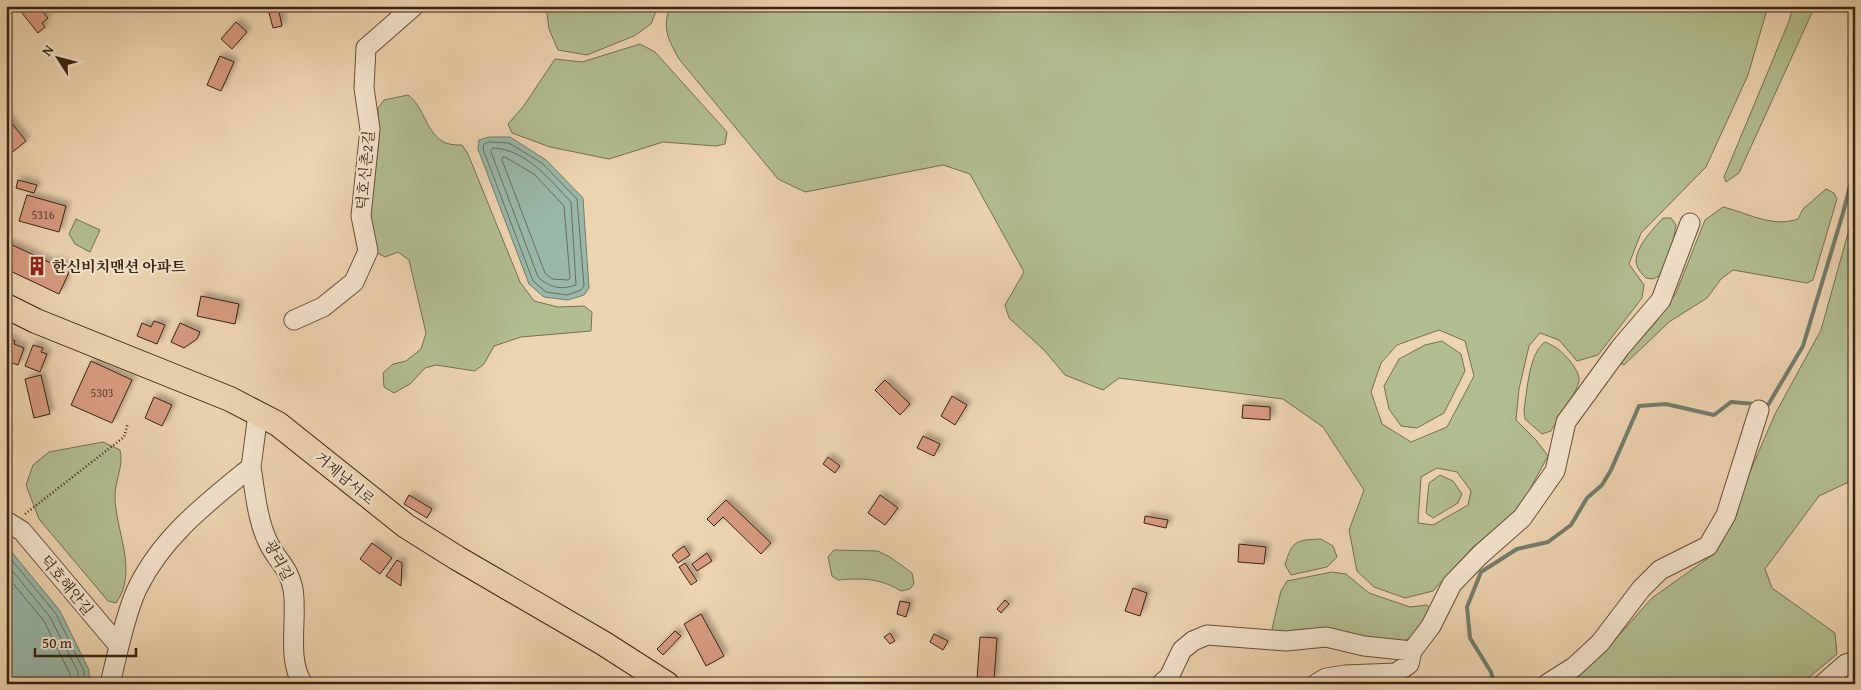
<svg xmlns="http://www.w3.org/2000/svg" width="1861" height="690" font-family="'Gentium Book Plus','Noto Serif KR',serif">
	<defs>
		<filter id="shadow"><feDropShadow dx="4" dy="-4" stdDeviation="2.5" flood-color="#0004"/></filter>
	</defs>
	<rect width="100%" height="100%" fill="#edd4b0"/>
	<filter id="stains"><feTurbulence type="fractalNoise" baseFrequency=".004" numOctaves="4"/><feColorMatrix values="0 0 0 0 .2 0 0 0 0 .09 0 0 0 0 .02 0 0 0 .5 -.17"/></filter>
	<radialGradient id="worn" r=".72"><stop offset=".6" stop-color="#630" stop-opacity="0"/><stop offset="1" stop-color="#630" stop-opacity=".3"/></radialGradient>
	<path fill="#b2be90" stroke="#757050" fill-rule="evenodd" d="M546 6H658L651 24 634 36 587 55 558 50 549 29Z
		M670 6H1768L1748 75 1706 167 1641 233 1629 264 1644 285 1642 298 1598 355 1577 361 1559 340 1540 333 1529 346 1519 389 1516 420 1536 440 1548 456 1518 511 1474 546 1433 591 1405 598 1374 587 1357 571 1349 530 1364 490 1323 427 1283 399 1119 378 1103 390 1065 375 1044 350 1009 318 1005 305 1024 272 970 174 943 165 805 192 778 179 679 59C668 39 662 29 670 6ZM1439 330 1465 341 1474 376 1447 427 1411 442 1382 424 1371 392 1381 363 1397 345ZM1437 468 1457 472 1471 491 1468 505 1433 525 1418 523 1421 477Z
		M1793 6H1815L1739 173 1726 182 1724 177 1789 21Z
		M640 44 655 52 727 132 725 144 716 146 663 142 609 159 550 147 512 133 508 124 523 107 555 59 582 62Z
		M408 95C425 107 426 135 446 143 451 145 457 145 462 145L468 154 520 282 534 301 558 307 584 306 592 312 591 331 521 337 494 346 484 364 475 371 436 365 425 368 410 384 394 393 384 387 383 373 393 364 406 361 421 349 426 333 409 260 398 252 385 257 377 253 370 213 379 141 378 108 384 100Z
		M1826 189 1834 193 1837 199 1813 280 1807 283 1733 270 1721 279 1707 298 1669 322 1624 365 1620 363 1656 322 1676 293 1705 220 1723 207C1748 213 1772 228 1798 219L1803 209Z
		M1855 208V479L1819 496 1765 569 1772 588 1835 633 1837 654 1801 684H1558L1603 653 1652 598 1715 553 1775 414 1821 330Z
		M1663 218H1671L1676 225 1672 249 1661 275 1653 279 1646 278C1643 275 1640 272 1638 268 1629 253 1654 228 1663 218Z
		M76 219 100 230 90 252 75 244 69 234Z
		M1442 341 1461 354 1465 371 1444 413 1417 428 1401 426 1389 409 1384 386 1399 359 1425 345Z
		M1545 342C1557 347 1562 352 1570 361 1573 365 1579 373 1579 379 1580 389 1557 419 1551 431L1542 434 1525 419 1524 410C1527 391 1529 353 1545 342Z
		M103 442 120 450C124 465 115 480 115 496 115 531 139 571 116 603L108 601 39 519 26 485 33 465 49 452Z
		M1440 475 1453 481 1462 494 1458 503 1433 518 1426 513 1429 483Z
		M1321 539 1333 546 1337 557 1327 567 1291 575 1285 565C1292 541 1295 540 1321 539Z
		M834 550 878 551 890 557 912 573 914 584 910 589 901 591C880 578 862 578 838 580L832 576 828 557Z
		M1332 572 1346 574 1369 593 1410 607 1427 605 1431 610 1411 638 1404 641 1276 635 1272 629 1281 591 1287 581Z"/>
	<path fill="#99b8a9" stroke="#727c6c" d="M489 137H510L546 160 583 198 589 288 584 295 568 300 544 297 529 284 478 149 479 140Z
		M6 545 60 611 89 670V684H6Z"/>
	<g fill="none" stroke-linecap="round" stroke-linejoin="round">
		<path stroke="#686e5c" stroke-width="1" d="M489 142 509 143 542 163 577 199 584 286 581 290 567 295 546 292 533 281 483 149 484 144Z
			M493 148C526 149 550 180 571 202L576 285C561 290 550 288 538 277L491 152Z
			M503 157H505L534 174 564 206 570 278 568 280 552 279 545 273 502 160Z
			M6 553 56 614 84 671V684
			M6 563 50 617 78 672V684
			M6 575 44 621 70 674V684"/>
		<path stroke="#727c6c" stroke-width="4" d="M1494 684 1491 672 1470 638 1467 607 1481 572 1517 549 1548 542 1571 525 1587 498 1602 485 1611 470 1639 406 1666 404 1714 415 1731 402 1768 405 1803 346 1843 213 1855 166"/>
	</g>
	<path fill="#d69a7f" stroke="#382310" filter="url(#shadow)" d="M30 6H38L48 18 42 23 45 27 38 33 22 13Z
		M278 7 282 26 273 28 268 9Z
		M236 22 247 32 232 49 221 39Z
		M220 56 234 62 221 91 207 85Z
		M6 116 26 141 10 154 6 149Z
		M18 180 37 185 34 193 16 188Z
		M27 195 66 206 59 232 19 221Z
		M6 242 53 264 55 260 71 268 59 294 6 269Z
		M201 296 239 304 235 324 197 316Z
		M154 321 165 325 157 344 137 336 142 323 151 327Z
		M180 323 200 332 197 339 184 348 171 342Z
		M6 337 15 341 14 344 24 348 18 365 6 361Z
		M33 345 43 348 41 352 47 354 40 372 25 366Z
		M91 361 132 380 112 423 71 405Z
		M41 375 50 414 34 418 25 379Z
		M885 380 910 404 900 415 875 390Z
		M952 396 967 405 955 425 941 416Z
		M154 397 172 405 162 426 145 418Z
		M1243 405 1270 407V420L1242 418Z
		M923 436 940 444 934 456 917 448Z
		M828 457 840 466 835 473 823 464Z
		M409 495 432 509 427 518 404 504Z
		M880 495 898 508 885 525 868 513Z
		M726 500 771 543 761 554 723 517 714 526 707 519Z
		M1145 516 1168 520 1166 528 1144 523Z
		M372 543 392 558 380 574 360 559Z
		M1239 544 1266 547 1264 564 1238 562Z
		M684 546 690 555 678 563 672 555Z
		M707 553 712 561 697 571 692 564Z
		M397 560 402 563 401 586 386 576Z
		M685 563 697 581 691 585 679 567Z
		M1133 588 1147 593 1140 616 1125 611Z
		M1005 600 1009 604 1001 613 997 609Z
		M900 601 910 603 906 617 897 614Z
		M701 614 724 656 706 666 684 624Z
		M675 631 681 636 663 655 657 649Z
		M890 633 895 641 890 644 884 637Z
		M934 634 948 641 943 650 930 642Z
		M980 637 997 638 994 680 977 679Z"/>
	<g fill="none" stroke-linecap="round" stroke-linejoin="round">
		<defs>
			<path id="minor" d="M294 320 323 307 354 282 368 251 361 216 370 129 364 88 366 48 414 6
				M251 467C255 491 257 519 268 542 276 560 289 567 293 589 298 617 286 660 303 684
				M6 521 22 531 119 646 110 684
				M119 646C124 627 129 605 138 587 163 536 208 502 251 467L258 414
				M1161 684 1169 677 1182 650 1193 641 1207 635 1286 641 1326 637 1364 646 1412 651
				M1316 684 1326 678 1345 675 1396 673 1409 664 1412 651 1431 626 1452 584 1480 555 1522 518 1555 471 1566 422 1620 348 1661 300 1690 223
				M1547 684 1574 667 1600 643 1641 589 1660 570 1708 546 1726 515 1759 410
				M1823 684 1846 664 1855 661"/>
			<path id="major" d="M6 306 36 321 230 399 278 424 406 526 457 558 603 643 667 684"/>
		</defs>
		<use href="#minor" stroke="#654f38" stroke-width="21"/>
		<use href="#major" stroke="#382310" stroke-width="26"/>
		<path stroke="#382310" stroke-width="2.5" stroke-dasharray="1 2.5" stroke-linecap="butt" d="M25 514 124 437 128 423"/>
		<use href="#minor" stroke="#f3e3cc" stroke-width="19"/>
		<use href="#major" stroke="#edd4b0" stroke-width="24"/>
	</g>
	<defs>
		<symbol id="building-bare" viewBox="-9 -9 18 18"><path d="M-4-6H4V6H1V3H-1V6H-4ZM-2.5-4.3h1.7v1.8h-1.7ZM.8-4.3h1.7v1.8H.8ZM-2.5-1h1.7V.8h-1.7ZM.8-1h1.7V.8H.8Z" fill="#8f2418" stroke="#f3e3cc" stroke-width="2.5" paint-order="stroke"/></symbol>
	</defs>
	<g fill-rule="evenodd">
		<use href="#building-bare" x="23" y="252" width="28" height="28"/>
	</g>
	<g text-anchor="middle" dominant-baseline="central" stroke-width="4.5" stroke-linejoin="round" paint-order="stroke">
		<g font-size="12" fill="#60412c">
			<text x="43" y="214">5316</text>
			<text x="102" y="392">5303</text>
		</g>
		<g font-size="15" fill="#382310" stroke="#f3e3cc">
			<text transform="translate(365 170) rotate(-85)">덕호신촌2길</text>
			<text transform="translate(345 478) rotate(40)">거제남서로</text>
			<text transform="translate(279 560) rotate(62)">광리길</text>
			<text transform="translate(67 585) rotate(50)">덕호해안길</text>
		</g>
		<g font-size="15" font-weight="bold" fill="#382310" stroke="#f3e3cc" text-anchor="start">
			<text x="52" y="266">한신비치맨션 아파트</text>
		</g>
	</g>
	<rect width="1861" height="690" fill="none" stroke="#edd4b0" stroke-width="25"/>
	<rect x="8" y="8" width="1846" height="675" fill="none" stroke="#382310" stroke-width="2.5"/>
	<rect x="12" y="12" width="1836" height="665" fill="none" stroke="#382310"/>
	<g transform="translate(58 58) rotate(306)" stroke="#f3e3cc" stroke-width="4" paint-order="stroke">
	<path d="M0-4L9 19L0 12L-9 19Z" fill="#382310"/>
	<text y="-8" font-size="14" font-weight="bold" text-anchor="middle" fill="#382310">N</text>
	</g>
	<path d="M35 648v8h101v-8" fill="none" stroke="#382310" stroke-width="2.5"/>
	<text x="42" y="648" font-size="15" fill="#382310" stroke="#f3e3cc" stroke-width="4" paint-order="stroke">50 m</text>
	<rect width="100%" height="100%" filter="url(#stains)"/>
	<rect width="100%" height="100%" fill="url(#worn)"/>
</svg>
